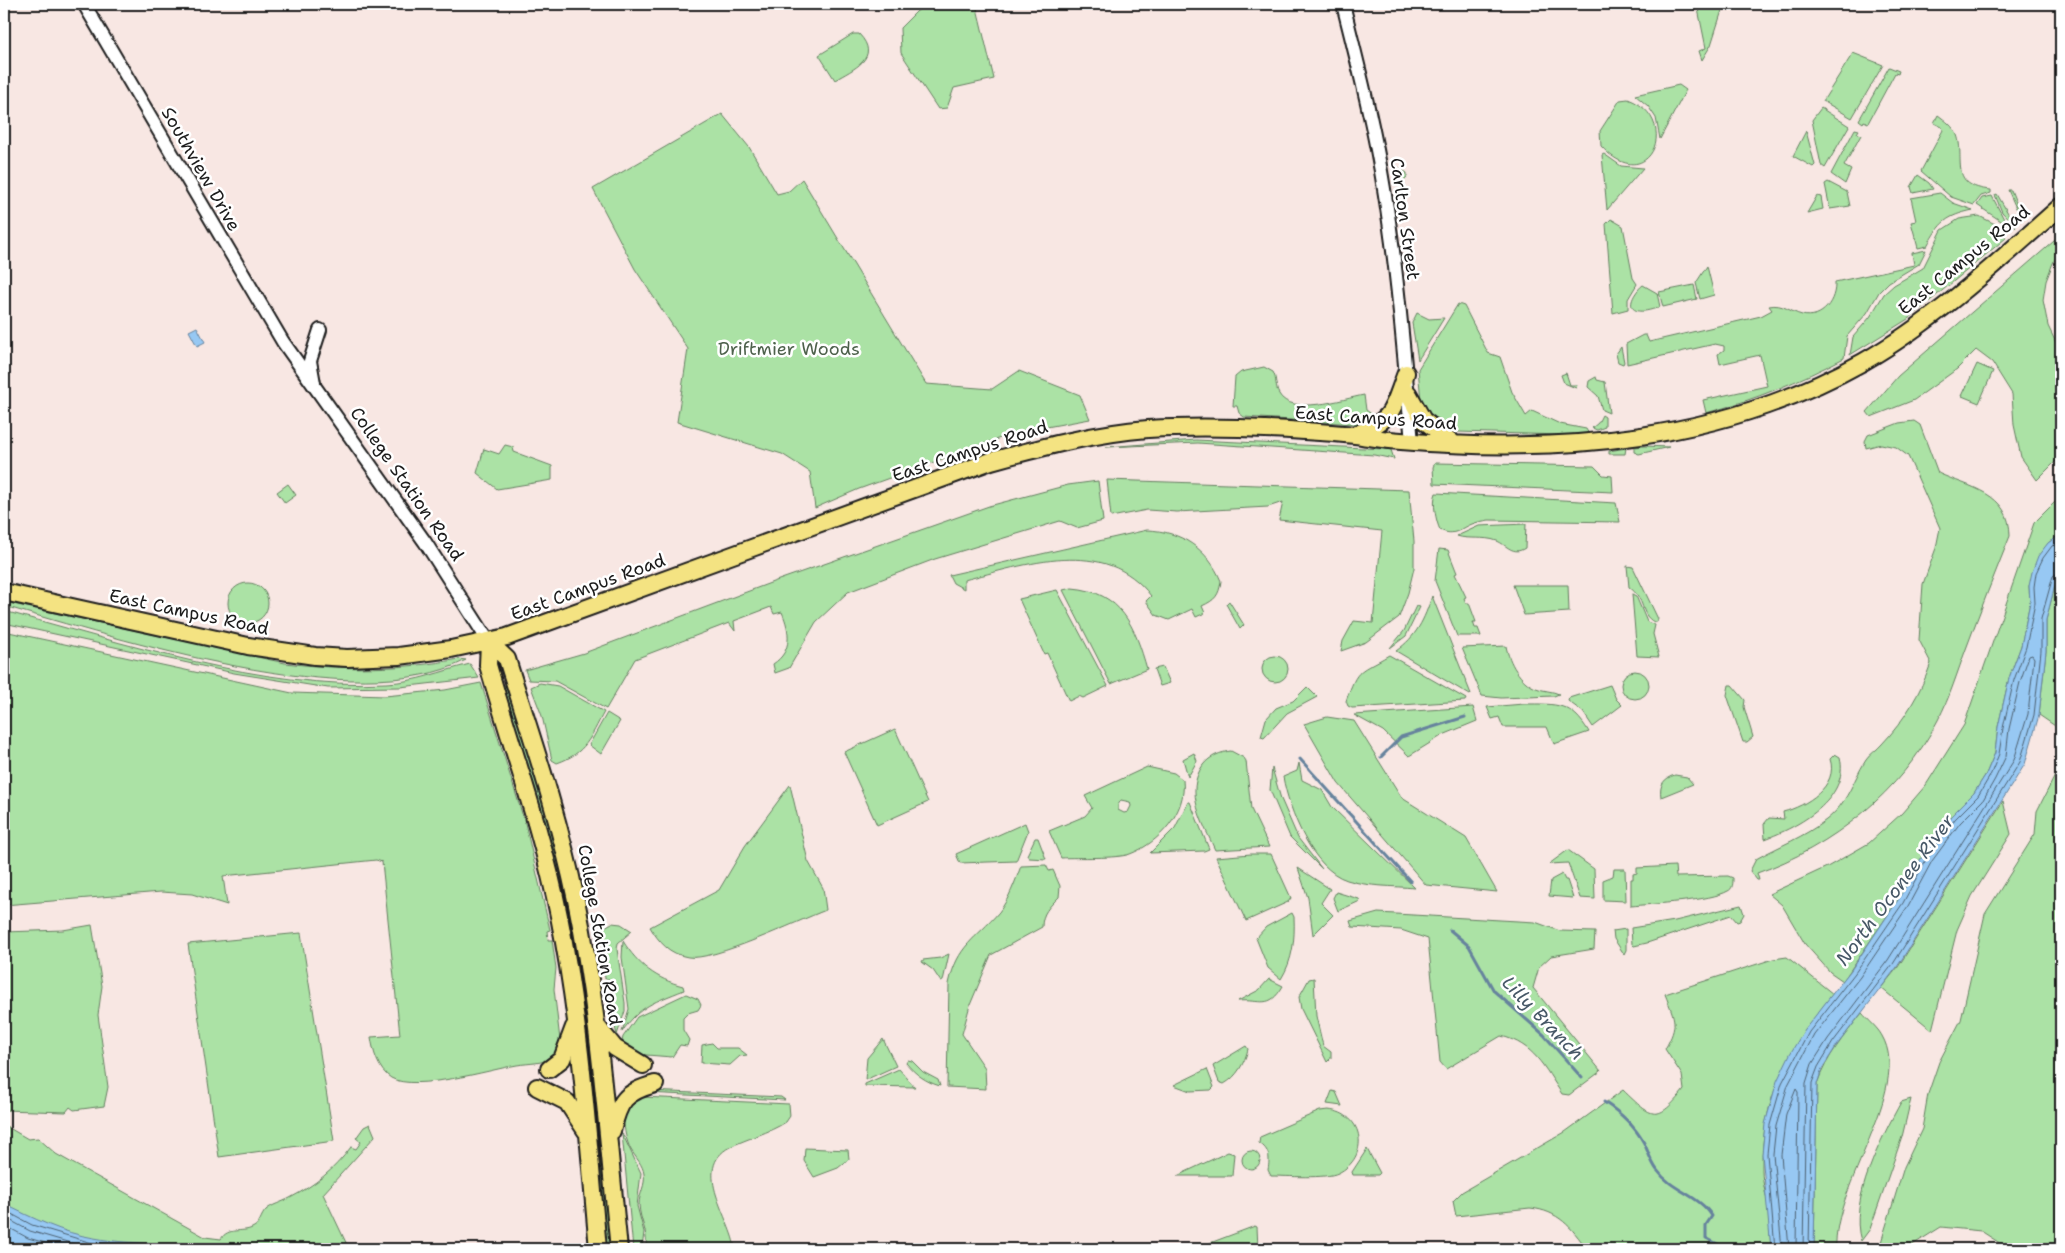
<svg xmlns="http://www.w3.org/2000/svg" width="2065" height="1253" font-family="'Shantell Sans',sans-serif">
	<rect width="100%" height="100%" fill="#f8e7e3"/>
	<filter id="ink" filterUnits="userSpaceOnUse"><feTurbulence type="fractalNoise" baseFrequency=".02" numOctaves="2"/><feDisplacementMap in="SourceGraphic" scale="10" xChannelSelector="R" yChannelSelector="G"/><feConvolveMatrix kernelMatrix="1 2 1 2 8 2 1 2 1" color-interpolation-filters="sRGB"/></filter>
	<g filter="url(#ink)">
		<path fill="#abe2a5" stroke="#647f60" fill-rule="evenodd" d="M929 4H976L994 79 954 88 947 108 938 109 901 53 900 28 917 11Z
			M1697 4H1724L1711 45 1702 60 1699 51 1706 48Z
			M853 34H859C882 58 853 69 835 80L819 55Z
			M1853 53 1883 65 1852 118 1823 101Z
			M1889 67 1899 71 1898 74 1895 73 1868 123 1864 121 1863 123 1859 120Z
			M1679 85 1686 90 1660 139 1656 118 1648 106 1635 95Z
			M1628 99C1683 119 1649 199 1601 146L1600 131 1620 100Z
			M1821 108 1849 126 1825 168 1821 165 1812 120Z
			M722 114 749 147 777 194 789 191 802 179 926 384 992 389 1019 371 1080 395 1090 419 1014 433 859 489 815 508 810 472 782 454 677 422 688 349 635 269 593 189Z
			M1938 115C1946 121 1953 126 1957 135 1966 159 1947 186 1991 190V193L1981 196 1974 205 1951 197 1921 171 1943 130 1942 127 1934 123Z
			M1855 129 1859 130 1857 133 1861 135 1844 166 1851 170 1845 184 1831 174Z
			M1806 131 1815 165 1813 167 1793 156Z
			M1604 154 1621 166 1643 168 1607 210 1602 155Z
			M1396 166 1407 173V177L1399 185Z
			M1918 175 1929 183 1933 189 1913 193 1911 187Z
			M1828 182 1847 192 1850 206 1830 209 1825 184Z
			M2008 190H2011L2017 205 2026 214V217L2016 208Z
			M1940 193 1953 203 1973 210C1946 216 1940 222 1927 246L1918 248 1911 222 1916 221 1911 198Z
			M1997 194 2016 227 2002 212 1995 195Z
			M1817 196 1821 197 1823 209 1807 213Z
			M1992 196 2007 225 1977 205 1982 198Z
			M1979 216 1999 226 2006 238 1908 319 1850 355 1853 337 1870 317 1884 294 1894 285 1923 268 1942 230 1959 219Z
			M1611 219 1623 226 1633 278 1637 284 1628 299V309L1613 313 1606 224Z
			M2061 235V249L2053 263 2046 281 2043 300 2048 326 2061 353V456L2037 480 2021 457 2014 425 2012 394 1992 362 1976 350 1957 369 1914 400 1871 417 1867 412 1898 376Z
			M1926 250 1919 264 1889 282 1879 292 1867 313 1847 336 1844 358C1800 381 1754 400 1706 413L1703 400 1767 386 1760 355 1720 364 1718 354 1724 350V346L1715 344 1627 364 1626 344 1643 335H1646L1649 342 1761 316 1772 310 1769 306C1783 303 1790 312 1802 315 1823 320 1836 300 1835 282L1914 265 1912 253Z
			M1707 266 1714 295 1700 299 1696 283Z
			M1643 285 1657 293 1660 307C1654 309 1645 312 1639 311 1623 309 1637 289 1643 285Z
			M1694 285 1697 299 1663 307 1659 292Z
			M1458 304 1464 306 1488 353 1500 357 1512 392 1526 416 1532 411 1560 424 1586 429 1589 434 1562 435 1458 432 1446 429 1440 420 1429 414 1421 400 1418 369Z
			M1417 313 1429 319 1444 318 1418 360 1412 323Z
			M1621 347 1624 362 1623 364 1618 362 1616 354Z
			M1977 364 1993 371 1979 403 1962 396Z
			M1264 367 1273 372C1277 379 1275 388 1279 394 1291 416 1343 399 1364 395L1366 410 1373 415 1372 419 1354 424 1244 417 1239 413 1237 406H1233L1235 377 1241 372Z
			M1566 373 1570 385H1577L1576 388 1564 383 1561 375Z
			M1596 377 1597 380 1605 382 1609 413 1602 410 1598 396 1588 387 1589 381Z
			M1602 415 1605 417V427L1597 430 1592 428 1598 423Z
			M1914 421 1920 425 1938 473C1970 488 2010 492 2010 536 1995 573 1980 611 1966 649 1957 673 1950 697 1938 720 1902 791 1832 847 1757 873L1759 880H1757L1750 871 1756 859C1779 846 1804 837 1826 820 1848 803 1852 782 1866 760 1870 754 1877 750 1882 744 1904 721 1921 692 1931 663L1919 640 1923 584 1936 548 1940 528 1908 456 1896 447 1881 444 1866 448 1865 441 1868 435 1899 423Z
			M1196 440 1385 449 1391 450 1394 459 1374 455 1198 443 1106 447Z
			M505 445 513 447 514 452 552 466V480L497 489 477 473 484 449 499 454Z
			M1644 446 1669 447 1639 454 1634 452V447Z
			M1626 448 1625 454H1609V451Z
			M1435 463 1594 466 1603 475 1612 476 1613 492 1434 484 1433 467Z
			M1107 480 1409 490 1414 541V568L1408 593 1399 617 1366 642 1341 651 1343 641 1354 621 1373 623 1382 531 1279 520 1283 502 1268 507 1177 512 1147 510 1111 517Z
			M1098 481 1103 521 1077 528 1060 521 935 559 848 592 816 622 789 668 775 673 773 664C793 651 790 631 782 612L774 614 771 607 734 621 735 631 729 623 635 659 606 709 555 681 529 680 525 670 584 653 773 582 989 506 1068 485Z
			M288 484 296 495 285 503 277 492Z
			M1436 493 1616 503 1620 522 1489 520C1483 521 1477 522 1472 524 1460 529 1454 537 1440 530 1436 521 1432 502 1436 493Z
			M2061 496V534L2048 543 2029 586 2030 602 2021 646 2009 678 1998 727 1995 753 1986 774 1974 793 1951 816 1923 855 1898 900 1843 981 1830 972 1805 944 1782 905 1769 894 1829 866 1869 843 1902 813 1926 785 1964 725 2034 523Z
			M1526 524 1525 548C1513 556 1507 545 1497 541 1484 536 1468 540 1457 536L1479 526Z
			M1147 530C1181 531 1208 549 1221 581 1219 596 1215 600 1202 606L1205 613 1196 617 1192 609 1169 620 1156 615 1146 601 1151 596C1105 535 1025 565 964 580V589L953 583 949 575Z
			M1439 549 1448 550 1457 573 1455 574 1466 597 1464 598 1466 603H1469L1476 622H1473L1475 628H1478L1481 636H1457L1435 581Z
			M1627 566 1633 567 1658 619 1657 622H1654C1639 614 1647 600 1629 587Z
			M2061 575V730L2039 715 2046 651V620L2057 578Z
			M228 603a20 20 0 1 1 40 0a20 20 0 1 1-40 0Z
			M1513 585H1568L1569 612 1524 615Z
			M1072 588C1122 592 1135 627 1147 669L1111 684 1063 590Z
			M1057 590 1108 686 1083 698 1079 696 1069 701 1047 653 1044 654 1019 599Z
			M1632 594 1636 596 1647 622 1655 625 1653 634 1659 657 1637 656Z
			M1432 596 1471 694 1470 695 1396 651C1417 636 1424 620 1432 596Z
			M1229 601 1244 625 1240 629 1226 604Z
			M4 602 285 663C344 670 401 670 459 659L466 660C358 717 118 638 4 606Z
			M1416 606 1420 607 1406 636 1390 648 1404 631Z
			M4 611C121 642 264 690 386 683 416 682 441 671 470 664L479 678 400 687 328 688 234 673 4 623Z
			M4 631 292 693 385 696 445 690 481 683 525 823 550 930 547 931 548 940H552L556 968 554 989 560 1040 554 1057C543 1064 529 1063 517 1065 489 1070 415 1092 391 1078 378 1070 373 1051 371 1037L400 1035 382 862 376 860 223 876 227 905 192 894 161 892 4 905Z
			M1506 646C1509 662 1520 682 1536 688 1543 691 1553 691 1559 694L1554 696 1501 698 1482 696 1462 648Z
			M1389 655 1466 699 1465 701 1352 708 1348 706 1346 701C1358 666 1359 673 1389 655Z
			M1262 669a13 13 0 1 1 26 0a13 13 0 1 1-26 0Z
			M1163 667 1170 683 1160 686 1154 669Z
			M1621 685a14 14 0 1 1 28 0a14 14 0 1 1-28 0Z
			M540 683 558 686 604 712C590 738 586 753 557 763L552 760 542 716 531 687Z
			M505 685 535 766 570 901 586 1002C571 963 568 921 558 880 542 814 522 750 500 686Z
			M1610 685 1616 699 1622 705 1593 727 1583 712 1568 701 1569 698Z
			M1729 685H1732L1745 700 1744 707 1753 737 1747 742H1743L1727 695Z
			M1307 687 1317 697 1287 713 1264 738 1261 737 1266 719 1276 708 1293 701Z
			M1524 704C1557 704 1571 702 1589 732L1554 744 1547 727H1503L1499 717 1492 719 1487 707Z
			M1473 707 1477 721 1443 735 1409 756 1383 731 1354 715Z
			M607 713 620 721 601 754 589 745Z
			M1327 717 1354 721 1402 798 1466 838 1497 892 1426 885 1338 783 1304 724Z
			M895 729 928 802 877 825 844 752Z
			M1231 751 1244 758 1246 761 1251 809 1269 847 1215 850C1203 823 1184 792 1203 765 1210 756 1221 752 1231 751Z
			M1194 753 1197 761 1188 777 1183 759Z
			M1835 754 1840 757C1850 799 1798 827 1765 839L1764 824 1769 818 1784 819 1783 812C1806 806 1839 786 1830 759Z
			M1299 763 1302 780 1322 790 1332 807 1415 888C1393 886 1369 887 1347 880 1312 869 1289 810 1283 777L1297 771Z
			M2061 764V1249H2009L1981 1231 1941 1227 1906 1249H1879L1904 1167 1922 1129 1928 1094 1939 1062 1961 1020 1985 914 2035 834 2037 811Z
			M1147 767 1174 773 1183 780C1187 812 1159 843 1130 854 1117 859 1077 857 1061 858L1049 831 1085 816 1092 808 1085 796ZM1121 800 1130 802 1131 806 1128 812 1124 813 1118 810V805Z
			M1272 768 1281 799 1298 838 1322 869 1290 837 1270 790Z
			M1675 775 1687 777 1693 784 1661 797C1659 785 1664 778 1675 775Z
			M790 785 808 861 823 888 826 910C797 921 713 962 688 957 669 954 659 942 650 927L719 890 745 846Z
			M2003 801 2011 834 1972 896 1957 930 1932 1030 1881 988 1898 967Z
			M1188 802H1190L1209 849 1204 851 1150 853 1175 828Z
			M1025 823 1028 831 1016 861 960 863 956 854Z
			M1035 838H1038L1046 859 1029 858 1027 855Z
			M1568 850 1594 869 1595 899 1580 898 1568 863 1549 864Z
			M1251 854H1271L1291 898 1288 902 1246 921 1216 857Z
			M1046 865 1049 871 1053 870 1060 886 1059 897C1049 907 1042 913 1042 927L991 955 970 1005 962 1034 985 1068 986 1089 947 1087 949 984C957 945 976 939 999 912 1009 899 1015 882 1021 866Z
			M1675 866 1676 877 1728 876 1733 878C1733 883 1733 889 1728 891 1711 901 1652 904 1631 906V879H1633V874L1637 873V868Z
			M1298 868 1330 889 1321 903 1333 915 1313 935 1308 898Z
			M1614 869H1625L1626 901 1603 900V880L1613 876Z
			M1562 874 1565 880H1567L1573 898 1549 896 1551 880Z
			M1336 892 1359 899 1360 901 1338 911 1333 898Z
			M1741 905 1744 914 1740 921 1737 922 1731 915 1647 943 1634 946 1632 944 1631 928 1675 921Z
			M1292 913 1294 917C1295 939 1293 960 1281 979L1268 968 1256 938 1266 927Z
			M1378 913 1535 922 1560 931 1595 932 1594 949 1551 956 1539 967 1533 988 1601 1071 1569 1095 1562 1094C1544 1067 1534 1044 1501 1036L1446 1069 1440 1062 1428 939 1401 930 1352 927 1350 921Z
			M612 923 621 924 632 931 618 943 617 949 625 1003V1011L617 1035 606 990 611 989 609 979H605L602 937 598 936 603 928Z
			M92 925 102 986 98 1015 108 1087 104 1106 74 1110 70 1107 66 1112 4 1110V932L63 930Z
			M1626 929V950L1624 954 1614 939 1613 931Z
			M301 933 334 1141 219 1157 188 944Z
			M623 941C638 965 656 979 683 986L684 990C655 1002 640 1005 622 1032L629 1009 622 957Z
			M949 954 943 981 941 982 933 970 922 962 923 960 940 958Z
			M1787 957 1833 994C1789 1048 1761 1098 1762 1170 1762 1184 1767 1197 1769 1211 1770 1224 1770 1237 1771 1249H1587C1571 1227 1559 1211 1530 1208L1456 1216 1453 1201 1462 1192 1565 1132 1623 1090C1653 1119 1657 1123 1684 1090L1682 1075 1665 1049C1679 1024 1675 1020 1665 994L1773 959Z
			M1314 978 1316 1016 1323 1046 1331 1052V1058L1327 1062 1301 1009 1299 997 1309 979Z
			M1269 979 1283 986C1269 1010 1261 999 1238 1001L1259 990Z
			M686 994 698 999 701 1005 698 1010 688 1013 683 1018V1030L689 1040 687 1046 680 1045 672 1057 634 1054 621 1046 623 1037 637 1017Z
			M1862 1013C1868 1020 1878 1028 1882 1036 1913 1089 1832 1187 1836 1249H1814L1817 1084C1826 1057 1845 1035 1862 1013Z
			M883 1039 896 1066 865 1080 867 1058Z
			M712 1043 717 1048H738L747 1055 740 1056 730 1065 701 1063 702 1045Z
			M1246 1046 1248 1049C1245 1062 1237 1077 1224 1084L1219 1082 1213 1066Z
			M908 1060 912 1061 923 1072 938 1080 940 1086C926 1082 915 1074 906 1063Z
			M899 1069 915 1087 865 1086V1084Z
			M1207 1069 1214 1087 1211 1090 1190 1091 1174 1085Z
			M650 1091 781 1097 785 1100 647 1093Z
			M1332 1091 1336 1092 1342 1106 1327 1104Z
			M642 1097 789 1104 790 1116 786 1122C769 1133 748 1138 730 1147 690 1168 732 1220 735 1249H646C648 1228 640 1223 639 1204 639 1194 646 1185 644 1174 643 1165 636 1158 631 1150 622 1132 619 1105 642 1097Z
			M1911 1099 1902 1137 1870 1229 1861 1241C1848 1201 1882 1137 1901 1102Z
			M1328 1110C1365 1113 1370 1158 1338 1173 1326 1179 1286 1176 1271 1176L1268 1170C1270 1158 1270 1150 1259 1143L1260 1137 1320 1111Z
			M370 1124 375 1136 323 1194 349 1249H4V1125L28 1139 38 1138 56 1154 205 1237 221 1239C228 1227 242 1233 252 1228 261 1224 260 1216 266 1210 271 1205 283 1202 290 1198 315 1185 334 1170 351 1147L356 1149 361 1142 356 1138 364 1127Z
			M622 1133 641 1173 637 1206 644 1232 642 1249H633Z
			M595 1141H597L605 1166 613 1249H604Z
			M805 1148 848 1150 849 1159 838 1168 814 1177 804 1161Z
			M1367 1149 1380 1173 1378 1175H1353L1352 1172Z
			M1242 1160a9 9 0 1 1 18 0a9 9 0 1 1-18 0Z
			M1228 1152 1234 1154 1232 1176H1177Z
			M1255 1226 1257 1227 1258 1249H1228L1210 1243Z
			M1944 1244 1978 1249H1931Z"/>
		<path fill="#97c8f3" stroke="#66839d" d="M197 327 205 342 197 346 189 331Z
			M2061 534V575L2057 578 2046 620V651L2039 715 2025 764 1897 967 1837 1045 1822 1069 1817 1084 1814 1249H1771L1762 1154 1765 1124 1777 1081 1790 1054 1805 1029 1851 970 1898 900 1923 855 1951 816 1974 793 1986 774 1995 753 1998 727 2009 678 2021 646 2030 602 2029 586 2032 572 2038 556 2048 543Z
			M4 1204C33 1218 62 1233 94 1238 124 1244 148 1241 179 1249H4Z"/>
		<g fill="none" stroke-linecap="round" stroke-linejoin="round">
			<path stroke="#4d6172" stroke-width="1" d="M4 1210 32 1225 92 1243 159 1249
				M4 1217 30 1231 91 1249
				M4 1225 28 1238 67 1249
				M1775 1249 1767 1154 1770 1125 1782 1083 1809 1032 1855 973 1903 903 1927 858 1955 819 1978 796 1990 776 1999 754 2003 728 2014 680 2026 647 2035 603 2034 587 2036 573 2043 558 2052 546 2061 540
				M1782 1249 1773 1154 1776 1126 1788 1085 1814 1035 1860 977 1908 906 1932 861 1960 823 1983 800 1995 779 2006 756 2009 729 2020 682 2029 656 2032 655 2034 658 2028 714 2014 760 1888 960 1828 1039 1812 1064 1806 1083 1803 1249
				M1789 1249 1781 1155 1786 1114 1796 1089 1798 1092 1796 1249
				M1809 1249 1812 1083 1818 1067 1833 1042 1893 964 2020 762 2034 715 2041 651V619L2053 576 2061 571"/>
			<path stroke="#66839d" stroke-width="3" d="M1381 757 1401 737 1465 717
				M1300 759 1411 882
				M1450 930 1469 946 1494 991 1544 1035 1582 1078
				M1604 1102C1621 1113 1634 1125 1644 1143 1648 1151 1651 1162 1657 1170 1672 1191 1699 1195 1712 1216L1706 1225V1238L1727 1249"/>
			<defs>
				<path id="minor" d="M84 4 283 342 425 542 489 642
					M1343 4C1358 65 1374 126 1384 189 1398 273 1404 357 1412 442
					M314 383 310 361 320 330"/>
				<path id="major" d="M1408 393 1423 420 1452 442
					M1357 434C1395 419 1392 409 1406 373
					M4 592 248 646 315 656 347 658 399 656 451 649 507 637 991 461C1043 447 1095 433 1148 429 1216 425 1287 429 1355 435 1370 437 1385 440 1401 441 1561 454 1720 442 1863 362 1936 320 1999 261 2061 206
					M489 642 507 659 511 672C535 747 560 822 576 900 600 1015 607 1133 619 1249
					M489 642 488 665C512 749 542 830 559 916 581 1025 588 1138 598 1249
					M596 1025 615 1048 643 1065
					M549 1069 562 1059 574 1027
					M537 1087 567 1102 586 1131
					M612 1131C619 1101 625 1092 655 1084"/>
			</defs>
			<use href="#minor" stroke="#1c1c1c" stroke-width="16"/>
			<use href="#major" stroke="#1c1c1c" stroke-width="20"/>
			<use href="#minor" stroke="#fff" stroke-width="12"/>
			<use href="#major" stroke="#f4e382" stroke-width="16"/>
			<path stroke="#1c1c1c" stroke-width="3" d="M2058 23 2061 39"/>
		</g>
	</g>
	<g text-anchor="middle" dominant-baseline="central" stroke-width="5" stroke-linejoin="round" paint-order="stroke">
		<g font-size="18" fill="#1c1c1c" stroke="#fff">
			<text transform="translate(201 169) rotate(60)">Southview Drive</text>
			<text transform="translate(1405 219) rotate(82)">Carlton Street</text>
			<text transform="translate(1964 260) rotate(-39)">East Campus Road</text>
			<text transform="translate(1376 418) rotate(4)">East Campus Road</text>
			<text transform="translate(970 451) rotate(-18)">East Campus Road</text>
			<text transform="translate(407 484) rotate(55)">College Station Road</text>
			<text transform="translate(588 587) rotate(-20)">East Campus Road</text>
			<text transform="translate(189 612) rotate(12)">East Campus Road</text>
			<text transform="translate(600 935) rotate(80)">College Station Road</text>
		</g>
		<g font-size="18" fill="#4e614c" stroke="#fff">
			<text x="789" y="349">Driftmier Woods</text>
		</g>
		<g font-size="19" font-style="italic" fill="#475867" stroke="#fff">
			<text transform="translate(1895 890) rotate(-53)">North Oconee River</text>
			<text transform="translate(1543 1018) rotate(46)">Lilly Branch</text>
		</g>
	</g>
	<rect width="2065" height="1253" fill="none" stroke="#fff" stroke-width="20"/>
	<rect x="10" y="10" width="2045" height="1233" fill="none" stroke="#1c1c1c" stroke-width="2" filter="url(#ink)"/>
</svg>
